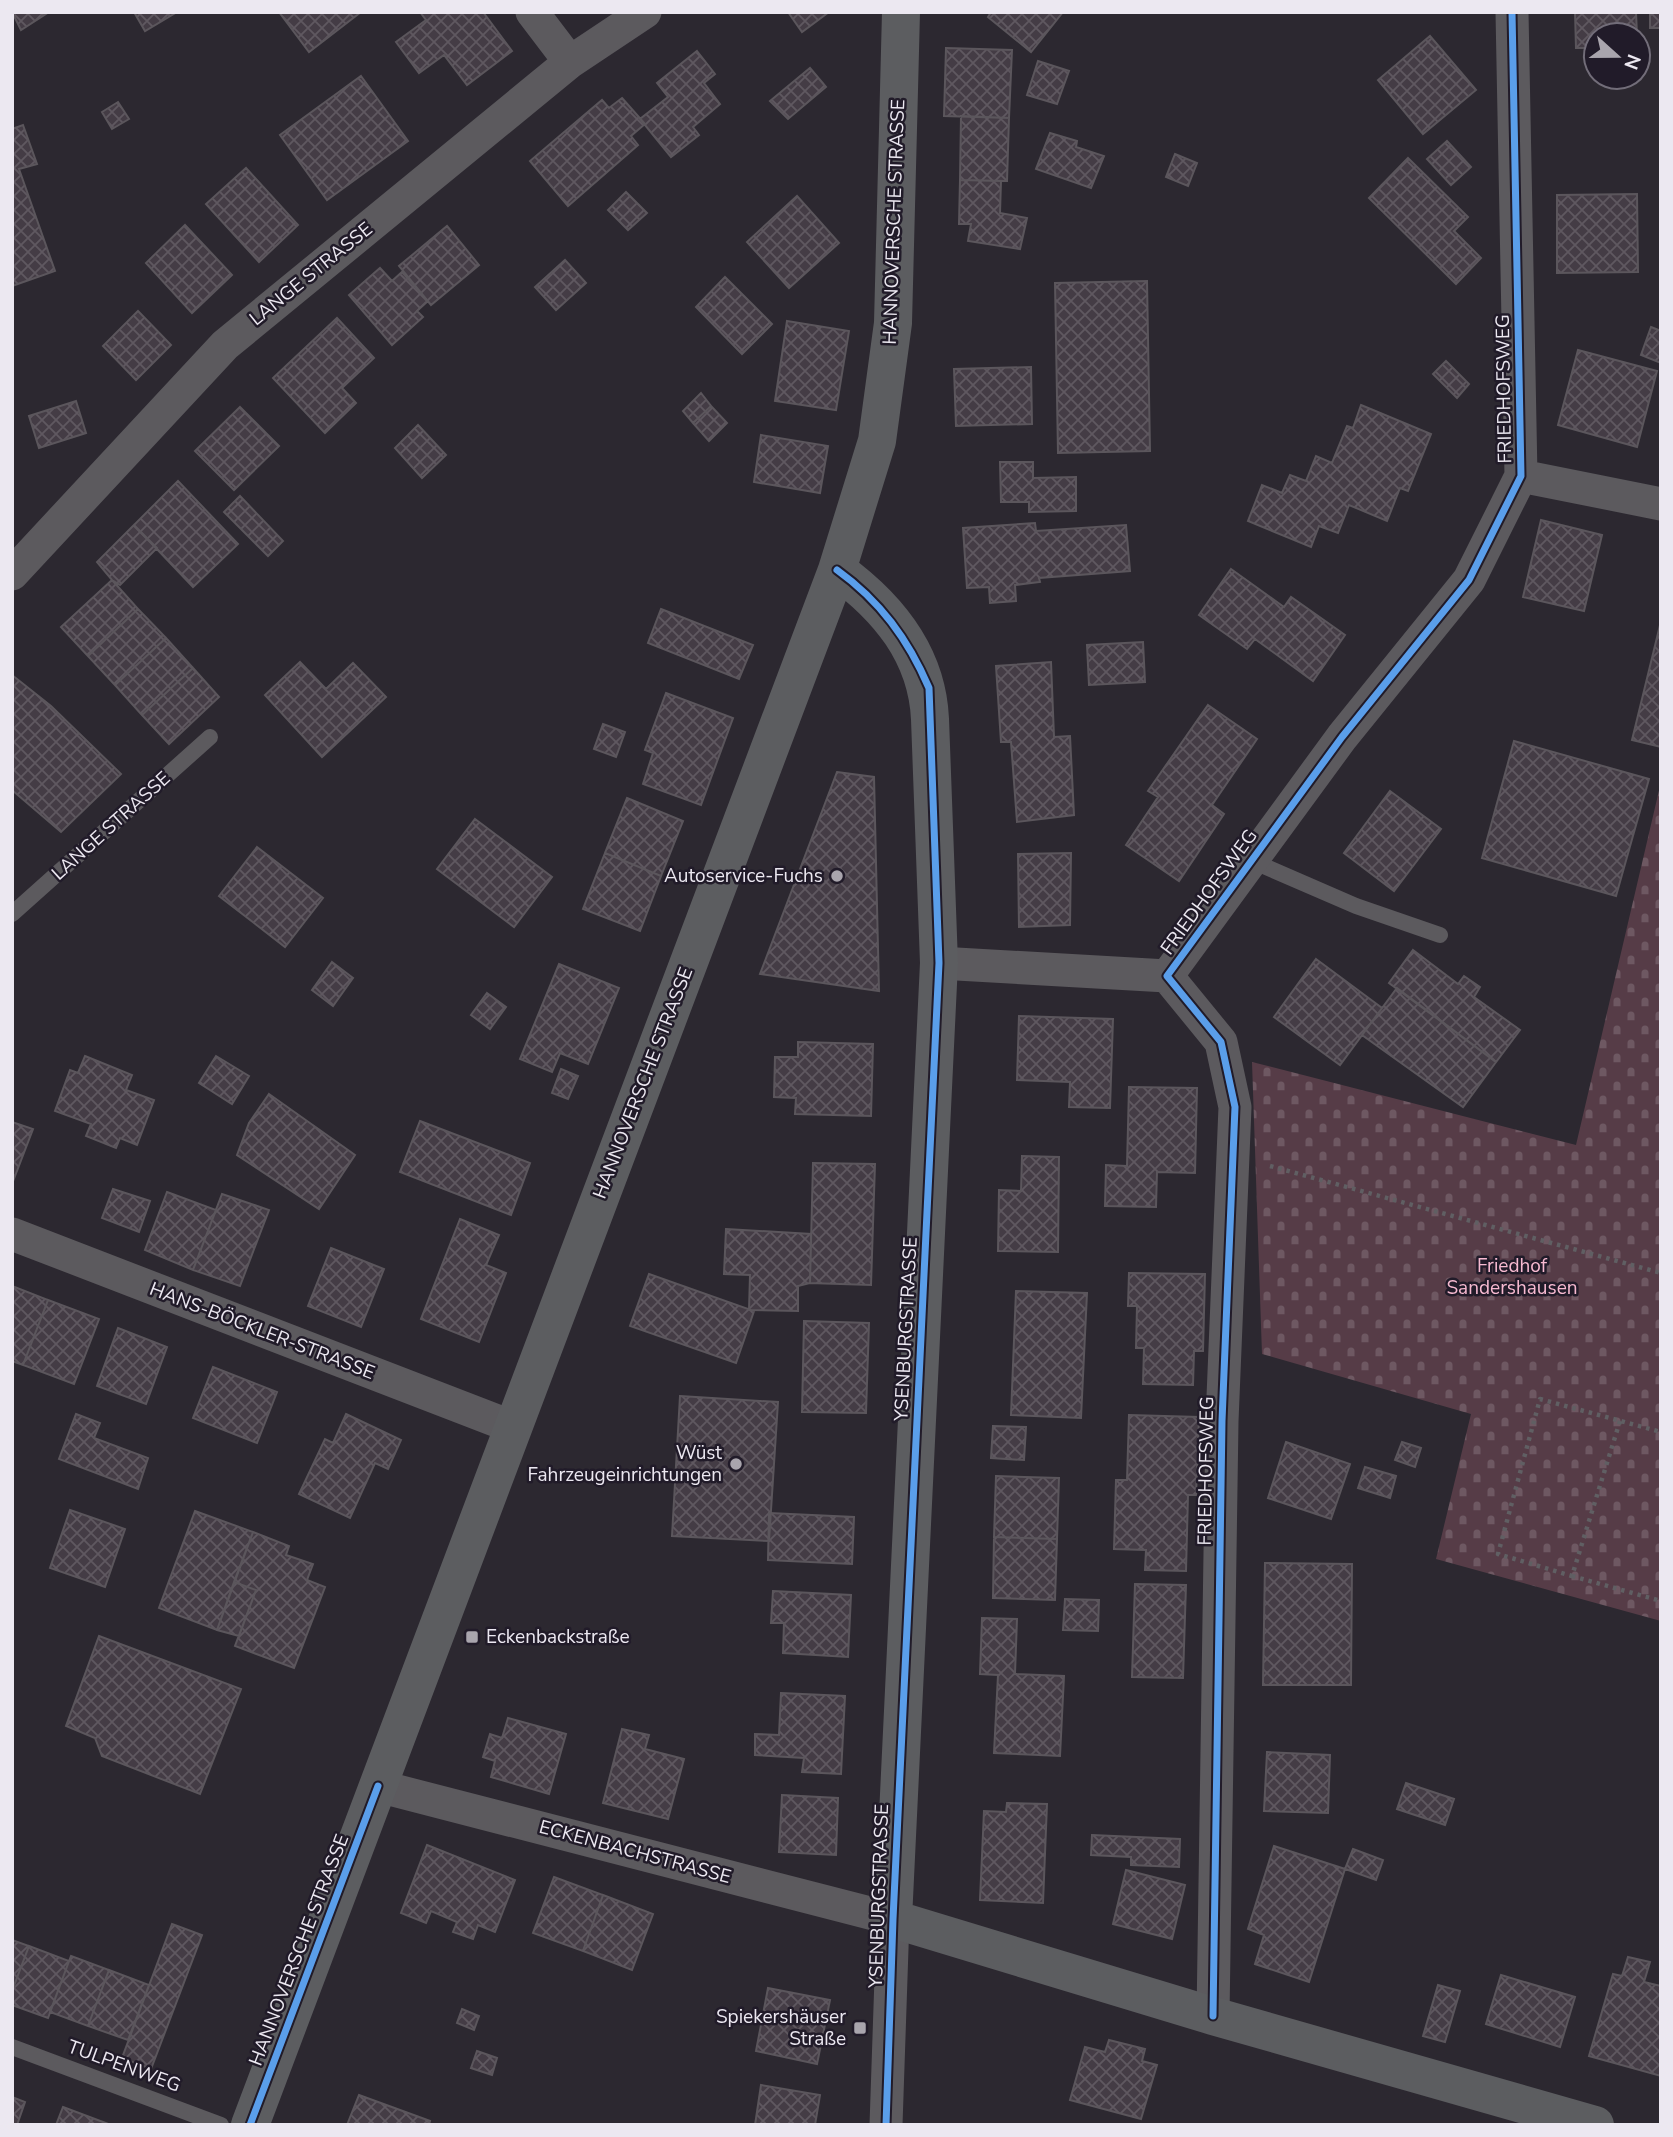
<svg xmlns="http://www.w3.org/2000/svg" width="1673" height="2137" font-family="'Nunito Sans',sans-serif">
	<defs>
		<pattern id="cemetery-stones" width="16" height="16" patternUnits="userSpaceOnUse" patternTransform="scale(1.75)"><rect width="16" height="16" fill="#563c47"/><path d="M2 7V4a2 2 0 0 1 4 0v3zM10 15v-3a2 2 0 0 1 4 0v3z" fill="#6e5862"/></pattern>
		<pattern id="building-cross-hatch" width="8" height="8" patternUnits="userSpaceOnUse" patternTransform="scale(1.75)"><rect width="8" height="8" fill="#443c45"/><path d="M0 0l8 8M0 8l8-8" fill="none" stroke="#5f5860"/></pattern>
	</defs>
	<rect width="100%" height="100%" fill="#2c2830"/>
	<path fill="url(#cemetery-stones)" d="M1661 782V1621L1436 1559 1471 1414 1262 1354 1252 1062 1576 1145Z"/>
	<path fill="url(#building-cross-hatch)" stroke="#5b565c" stroke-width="2" d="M12 12H49L21 30Z
		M134 12H177L145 31Z
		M279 12H361L309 52Z
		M420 12H483L512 51 467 85 444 55 419 73 396 42 426 20Z
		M788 12H829L802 32Z
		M991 12H1063L1031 52 988 17Z
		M1575 12H1636L1637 35H1596V48H1576Z
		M1650 12H1661V28H1650Z
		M1430 36 1476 90 1423 134 1378 80Z
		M946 48 1012 50 1009 118 944 116Z
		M697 51 715 74 704 83 720 104 693 127 699 135 671 157 640 119 668 97 657 83Z
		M1038 61 1069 71 1057 104 1027 95Z
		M810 68 826 87 788 119 770 101Z
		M361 76 408 141 327 200 280 135Z
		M622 98 645 124 631 136 638 145 568 206 530 161 602 100 609 108Z
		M118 102 129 119 112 129 102 112Z
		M961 116 1009 118 1007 181 960 180Z
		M23 125 37 164 19 169 55 271 12 286V129Z
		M1050 133 1077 141 1076 147 1104 156 1091 188 1036 169Z
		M1447 141 1471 167 1451 185 1427 159Z
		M1175 154 1197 163 1188 186 1166 177Z
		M1408 158 1468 217 1454 231 1481 258 1456 284 1369 198Z
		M246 168 298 225 259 262 206 204Z
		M960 180 1001 181 1000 213 1027 218 1020 249 968 241 971 224H959Z
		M626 192 647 213 628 230 608 210Z
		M1637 194 1638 272 1557 273V195Z
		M797 196 839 243 789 288 747 242Z
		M185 225 232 275 192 313 146 263Z
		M447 226 479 265 431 305 399 266Z
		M565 260 586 283 556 310 535 287Z
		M380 268 392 281 402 272 428 301 417 311 423 317 392 345 349 295Z
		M725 277 772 324 742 354 696 307Z
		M1147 281 1150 451 1058 453 1055 283Z
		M138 311 171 345 136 380 103 346Z
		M337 318 374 358 342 388 356 403 325 433 273 378Z
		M787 321 849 331 836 410 775 401Z
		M1651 327 1661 331V363L1641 355Z
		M1578 350 1657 371 1637 447 1558 425Z
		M1446 361 1469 384 1457 398 1433 374Z
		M1031 367 1032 424 956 426 954 369Z
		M701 393 711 406 693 423 683 411Z
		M76 401 86 433 39 448 29 416Z
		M1361 405 1431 434 1408 491 1400 488 1387 521 1349 505 1338 533 1319 526 1311 547 1248 521 1262 485 1282 493 1290 475 1306 481 1316 456 1332 463 1347 426 1353 428Z
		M711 406 727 423 709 441 693 423Z
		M240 407 279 446 234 490 195 451Z
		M418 425 446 455 422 478 395 448Z
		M761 435 828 446 820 493 754 482Z
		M1000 462H1033V478L1076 477V511L1029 512V502H1001Z
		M178 481 238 544 193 587 134 525Z
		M240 496 283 541 268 556 224 512Z
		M1541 520 1602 535 1584 611 1523 597Z
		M1035 523 1036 531 1126 525 1130 571 1039 578 1040 582 1015 585 1016 601 990 603 989 587 967 588 963 528Z
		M134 525 157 548 120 585 112 580 97 562Z
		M1231 569 1284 607 1291 597 1345 635 1313 681 1255 639 1247 649 1199 615Z
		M112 580 138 609 88 656 61 627Z
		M138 609 166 638 115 685 88 656Z
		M661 609 753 645 739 679 648 643Z
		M1661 621V747L1632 740Z
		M166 638 193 668 142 715 115 685Z
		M1143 642 1145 682 1089 685 1087 645Z
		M300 662 326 689 353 663 386 697 322 757 265 695Z
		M1051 662 1054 737 1070 736 1074 815 1017 822 1011 742H1001L996 666Z
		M193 668 219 697 169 744 142 715Z
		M12 675 51 706 121 774 61 832 12 790Z
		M666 693 733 718 701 805 643 784 653 753 645 750Z
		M1208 705 1257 739 1212 805 1224 814 1179 881 1126 845 1158 797 1148 791Z
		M603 724 625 732 616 757 594 749Z
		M1514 741 1649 779 1616 896 1482 858Z
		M837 772 874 777 879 991 760 974Z
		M1390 791 1441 829 1394 891 1344 853Z
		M627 798 683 821 661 876 605 853Z
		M475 819 552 877 514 927 437 869Z
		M257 847 323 898 285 947 219 896Z
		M605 853 661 876 640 931 583 909Z
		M1071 853 1070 925 1019 927 1018 854Z
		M1413 950 1458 984 1464 976 1480 987 1474 997 1520 1030 1496 1062 1389 983Z
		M1316 959 1382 1008 1340 1065 1274 1017Z
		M332 962 353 978 333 1006 312 990Z
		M559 964 619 988 588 1064 560 1053 552 1072 520 1059Z
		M1397 988 1496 1062 1463 1107 1362 1035Z
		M487 993 506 1007 490 1029 471 1015Z
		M1019 1016 1113 1019 1110 1108 1069 1107 1070 1082 1017 1080Z
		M798 1042 873 1044 871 1116 795 1114 796 1098 774 1097 775 1057H798Z
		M85 1056 132 1075 126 1090 154 1100 137 1145 120 1138 116 1148 86 1136 91 1124 55 1111 70 1070 78 1073Z
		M216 1056 249 1076 232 1104 199 1083Z
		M561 1069 578 1076 568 1099 552 1093Z
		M1129 1087 1197 1088 1195 1173 1157 1172 1156 1207 1105 1206 1106 1165 1127 1166Z
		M269 1094 355 1155 319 1209 237 1155 249 1123Z
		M420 1121 530 1163 511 1215 400 1172Z
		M12 1122 33 1129 12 1184Z
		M1022 1156 1059 1157 1058 1252 998 1251 999 1190 1021 1191Z
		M813 1163 875 1164 871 1285 810 1283Z
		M113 1189 150 1201 139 1232 102 1218Z
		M167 1192 216 1210 193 1270 145 1250Z
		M222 1194 269 1210 240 1286 193 1270Z
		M460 1219 499 1235 486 1265 506 1273 479 1342 421 1319Z
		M726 1229 811 1234 810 1283 798 1286V1311L749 1310 750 1275 724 1274Z
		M331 1248 384 1269 361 1327 308 1306Z
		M1129 1273 1205 1274 1203 1351H1194L1193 1385 1143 1384 1144 1348H1136L1137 1306H1128Z
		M649 1274 754 1311 736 1363 630 1326Z
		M12 1286 48 1300 23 1365 12 1361Z
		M1016 1291 1087 1293 1081 1418 1011 1415Z
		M48 1300 99 1319 74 1384 23 1365Z
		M804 1321 869 1323 866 1413 802 1412Z
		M118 1328 167 1347 146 1404 97 1386Z
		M213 1367 277 1392 257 1443 193 1418Z
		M680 1396 778 1402 769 1541 672 1536Z
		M76 1414 100 1423 94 1438 148 1458 138 1489 59 1459Z
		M346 1414 401 1440 388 1469 375 1463 350 1518 299 1494 325 1439 333 1443Z
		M1129 1415 1199 1417 1196 1495H1188L1186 1571 1145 1570 1146 1550 1114 1549 1116 1480H1127Z
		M993 1426 1026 1427 1024 1460 991 1458Z
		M1286 1442 1350 1464 1331 1519 1268 1498Z
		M1402 1442 1421 1448 1415 1467 1395 1460Z
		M1365 1467 1396 1476 1390 1498 1358 1488Z
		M996 1476 1059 1478 1057 1539 994 1537Z
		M70 1510 125 1529 105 1587 50 1568Z
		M195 1511 253 1532 217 1630 159 1608Z
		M769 1513 854 1517 852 1564 768 1560Z
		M253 1532 289 1546 286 1555 313 1564 307 1580 325 1587 294 1668 235 1646 256 1590 234 1582Z
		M994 1537 1057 1539 1055 1600 993 1598Z
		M1265 1563 1352 1564 1351 1685H1263Z
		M234 1582 256 1590 239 1636 217 1630Z
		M1135 1584 1186 1585 1183 1678 1132 1677Z
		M773 1591 851 1595 848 1657 783 1653 784 1623H771Z
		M1065 1599 1099 1600 1098 1631 1063 1630Z
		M982 1618 1017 1619 1015 1674 1064 1676 1060 1756 994 1753 998 1675 980 1674Z
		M99 1636 241 1689 200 1794 102 1756 95 1738 66 1726Z
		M781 1693 845 1696 841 1774 802 1772 804 1758 755 1755V1734L779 1735Z
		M508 1718 566 1734 549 1794 491 1777 495 1761 483 1757 490 1734 502 1738Z
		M622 1729 649 1735 645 1749 684 1759 668 1819 603 1803Z
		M1267 1752 1330 1755 1328 1813 1264 1811Z
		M1406 1783 1454 1799 1445 1825 1397 1809Z
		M782 1795 838 1798 836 1855 779 1852Z
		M1007 1803 1047 1804 1043 1903 980 1900 984 1811 1006 1812Z
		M1092 1835 1180 1839 1179 1867 1131 1865V1857L1091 1855Z
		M427 1845 515 1880 495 1932 478 1925 473 1939 453 1932 457 1922 431 1911 426 1923 401 1913Z
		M1274 1846 1345 1869 1309 1982 1255 1964 1264 1935 1248 1929Z
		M1353 1849 1383 1860 1376 1880 1345 1869Z
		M1126 1870 1185 1885 1172 1939 1113 1924Z
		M554 1877 603 1895 583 1951 533 1933Z
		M603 1895 653 1914 632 1970 583 1951Z
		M172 1924 202 1935 151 2069 122 2058Z
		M12 1940 29 1946 12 1991Z
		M29 1946 69 1961 48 2018 12 2005V1991Z
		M71 1956 109 1970 88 2026 50 2012Z
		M1628 1957 1650 1962 1644 1982 1661 1986V2076L1589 2056 1613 1974 1622 1976Z
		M109 1970 149 1985 128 2040 88 2026Z
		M1501 1975 1575 1997 1560 2047 1486 2024Z
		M1438 1985 1460 1991 1445 2042 1423 2036Z
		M768 1988 830 2000 817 2064 756 2051Z
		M462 2009 479 2016 474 2030 457 2023Z
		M1109 2040 1145 2049 1142 2061 1157 2065 1141 2119 1070 2100 1085 2047 1105 2052Z
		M477 2051 497 2058 492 2075 471 2068Z
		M761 2085 820 2095 815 2125H755Z
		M359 2095 430 2121 429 2125H347Z
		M12 2097 25 2102 17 2125H12Z
		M63 2107 111 2125H56Z"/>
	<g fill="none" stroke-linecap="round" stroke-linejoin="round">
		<path stroke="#605f63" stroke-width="4.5" stroke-dasharray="3.5 5" stroke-linecap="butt" d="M1270 1166 1661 1273
			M1620 1421 1572 1576 1498 1554 1540 1399 1661 1432
			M1572 1576 1661 1601"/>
		<path stroke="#5c5a5e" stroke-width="16" d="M1252 861 1356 906 1440 935
			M12 914 210 737
			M12 2047 221 2125"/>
		<path stroke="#5c5a5e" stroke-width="33" d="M532 12 570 62
			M1521 476 1661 504
			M12 574 225 345 570 62 645 12
			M939 963 1167 976
			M12 1234 513 1427
			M378 1786 893 1919 886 2125
			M1213 2016 1222 1421 1235 1107 1221 1042 1167 976 1342 737 1469 580 1521 476 1512 12"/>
		<path stroke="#5c5d60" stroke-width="38" d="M837 570C888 607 927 654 930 719L939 963 893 1919 1213 2016 1595 2125
			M250 2125 837 570 877 441 893 323 901 12"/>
		<defs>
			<path id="cycleway" d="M837 570C880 601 908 639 929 688L939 963 893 1919 886 2125
				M1213 2016 1222 1421 1235 1107 1221 1042 1167 976 1342 737 1469 580 1521 476 1512 12
				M250 2125 378 1786"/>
		</defs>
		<use href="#cycleway" stroke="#211b29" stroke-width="11"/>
		<use href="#cycleway" stroke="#5a9eea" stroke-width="7"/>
	</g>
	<g fill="#a9a5ad" stroke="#211b29" stroke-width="2.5">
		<circle cx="837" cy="876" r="7"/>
		<circle cx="736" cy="1464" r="7"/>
		<rect x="465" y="1630" width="14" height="14" rx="3.5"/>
		<rect x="853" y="2021" width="14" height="14" rx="3.5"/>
	</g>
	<g text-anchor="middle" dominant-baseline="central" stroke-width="5" stroke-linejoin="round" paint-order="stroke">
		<g font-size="19" fill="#ece8f1" stroke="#211b29">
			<text transform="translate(894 222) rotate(-88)">HANNOVERSCHE STRASSE</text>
			<text transform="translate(311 274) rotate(-39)">LANGE STRASSE</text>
			<text transform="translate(1504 389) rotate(-91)">FRIEDHOFSWEG</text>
			<text transform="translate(111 826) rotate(-42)">LANGE STRASSE</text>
			<text transform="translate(1209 892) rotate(-54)">FRIEDHOFSWEG</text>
			<text transform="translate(643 1083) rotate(-69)">HANNOVERSCHE STRASSE</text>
			<text transform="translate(906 1329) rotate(-87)">YSENBURGSTRASSE</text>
			<text transform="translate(262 1331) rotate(21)">HANS-BÖCKLER-STRASSE</text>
			<text transform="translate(1206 1471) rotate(-89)">FRIEDHOFSWEG</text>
			<text transform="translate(635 1852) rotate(15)">ECKENBACHSTRASSE</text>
			<text transform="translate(879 1896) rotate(-88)">YSENBURGSTRASSE</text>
			<text transform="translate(299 1950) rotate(-69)">HANNOVERSCHE STRASSE</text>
			<text transform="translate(124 2066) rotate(20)">TULPENWEG</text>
		</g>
		<g font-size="19" fill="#ece8f1" stroke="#211b29" text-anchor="end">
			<text x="823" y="876">Autoservice-Fuchs</text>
			<text x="722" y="1453">Wüst<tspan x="722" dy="22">Fahrzeugeinrichtungen</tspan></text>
			<text x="486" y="1637" text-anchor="start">Eckenbackstraße</text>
			<text x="846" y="2017">Spiekershäuser<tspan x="846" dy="22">Straße</tspan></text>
		</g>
		<g font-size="19" fill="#f7bad1" stroke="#211b29">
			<text x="1512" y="1266">Friedhof<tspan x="1512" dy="22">Sandershausen</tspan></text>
		</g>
	</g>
	<rect width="1673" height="2137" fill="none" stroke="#ece8f1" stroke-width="28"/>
	<g transform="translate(1617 56) rotate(111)"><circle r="33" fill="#211b29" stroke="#726d79" stroke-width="2"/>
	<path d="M0-5L12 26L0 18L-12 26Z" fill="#a9a5ad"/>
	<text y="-10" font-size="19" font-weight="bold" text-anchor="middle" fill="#ece8f1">N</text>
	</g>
</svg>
